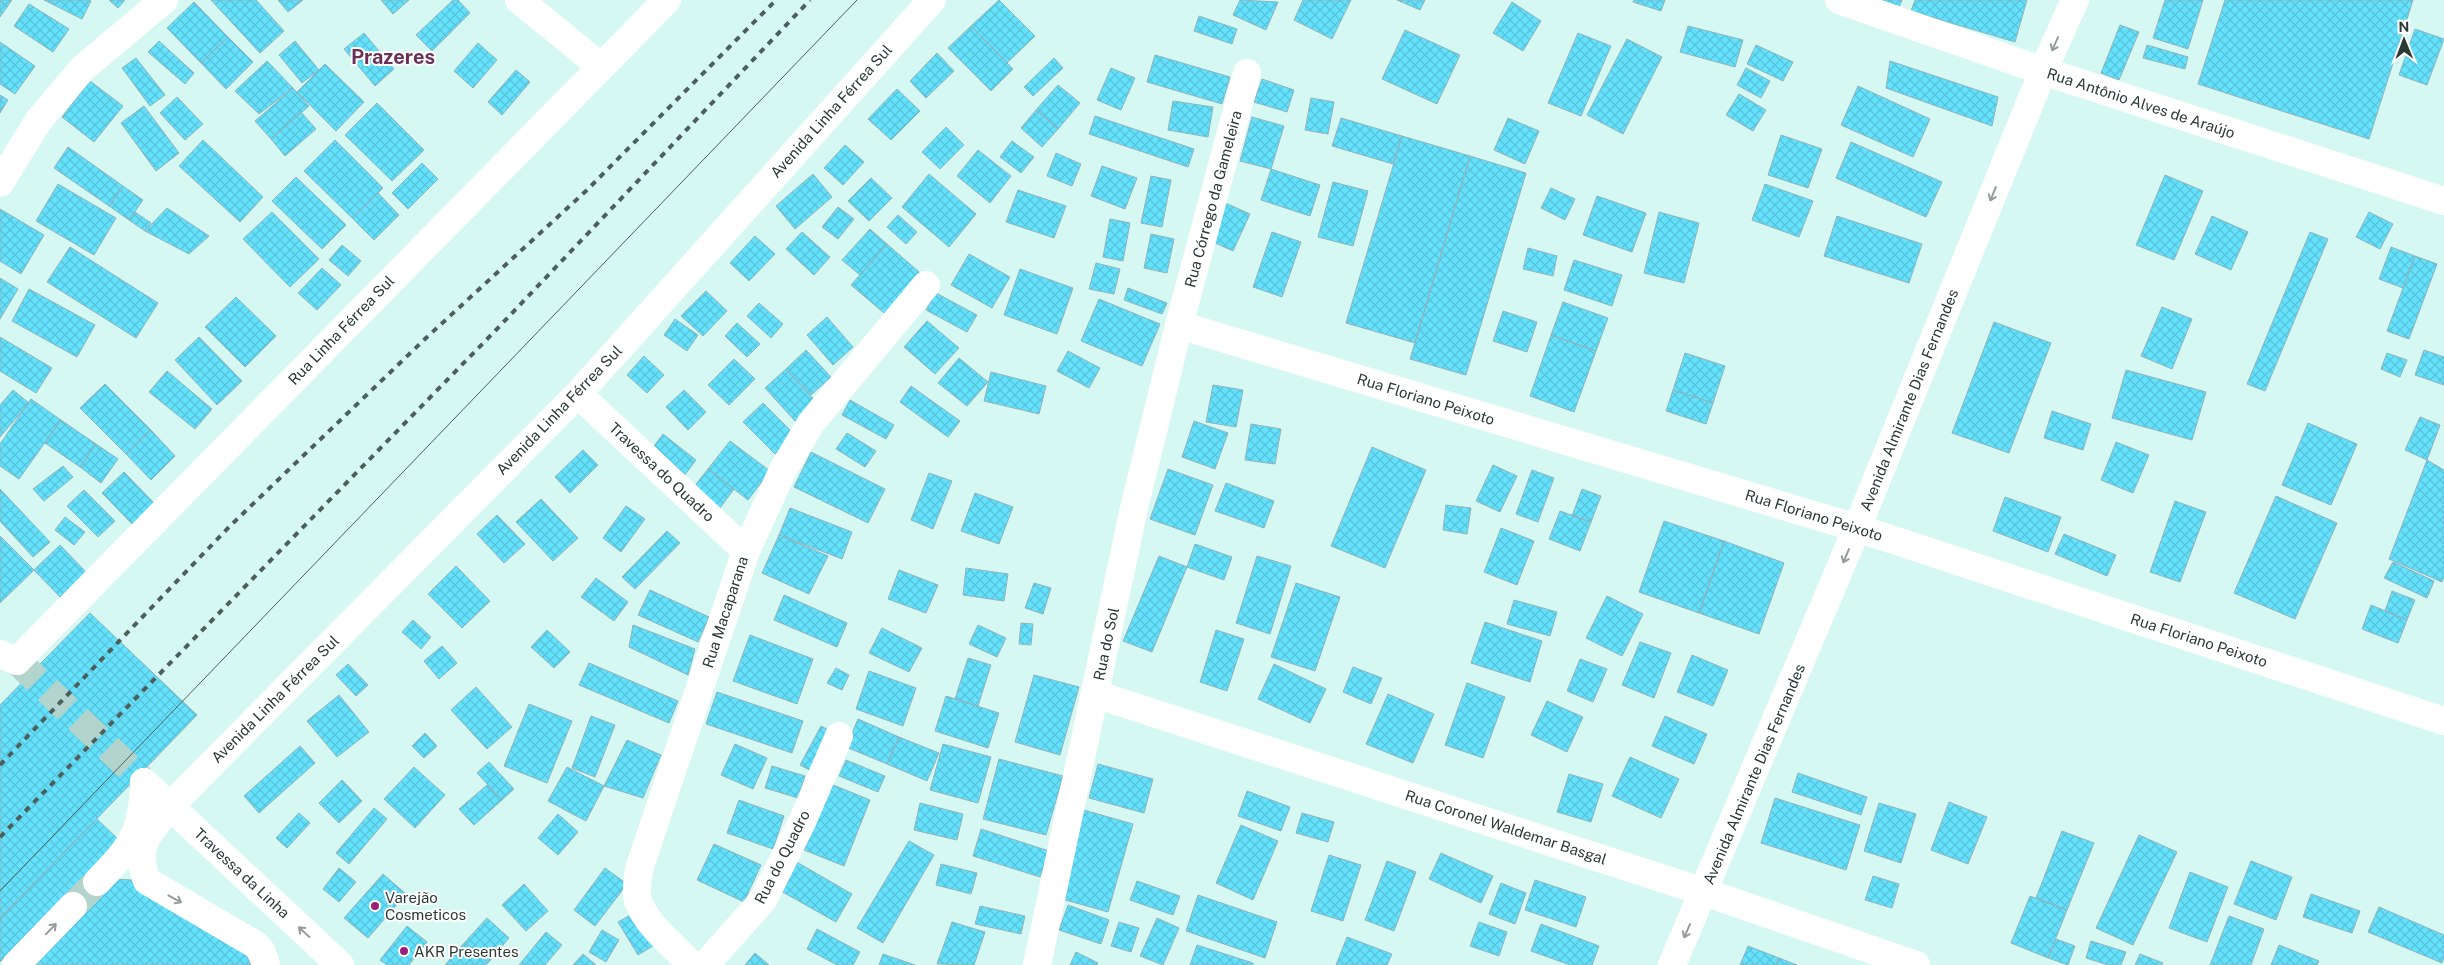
<svg xmlns="http://www.w3.org/2000/svg" width="2444" height="965" font-family="'Public Sans',sans-serif">
	<defs>
		<pattern id="building-cross-hatch" width="8" height="8" patternUnits="userSpaceOnUse" patternTransform="scale(1.25)"><rect width="8" height="8" fill="#64e1fc"/><path d="M0 0l8 8M0 8l8-8" fill="none" stroke="#57c2d9"/></pattern>
	</defs>
	<rect width="100%" height="100%" fill="#d5f9f2"/>
	<path fill="url(#building-cross-hatch)" stroke="#91b3bb" d="M0 0H12L0 17Z
		M44 0H89L91 1 82 19Z
		M109 0H125L118 8Z
		M211 0H256L284 31 260 53Z
		M278 0H303L288 12Z
		M381 0H409L393 14Z
		M453 0H458L470 13 432 51 416 35Z
		M999 0 1035 36 1007 63 971 26Z
		M1240 0 1278 2 1266 30 1233 15Z
		M1303 0H1351L1332 39 1294 20Z
		M1397 0H1425L1420 10Z
		M1634 0H1665L1661 11 1633 2Z
		M1872 0H1902L1897 13Z
		M1915 0H2027L2015 42 1911 11Z
		M2165 0H2203L2188 49 2153 38Z
		M2225 0H2413L2369 139 2198 84Z
		M194 2 228 37 201 63 167 28Z
		M1512 2 1541 21 1523 51 1493 33Z
		M29 4 69 29 53 52 14 26Z
		M1199 16 1237 29 1232 44 1194 31Z
		M2120 25 2139 32 2119 80 2101 73Z
		M971 26 1013 69 991 91 948 48Z
		M1688 26 1743 40 1735 67 1680 52Z
		M2415 29 2444 39 2427 85 2399 75Z
		M1405 30 1460 55 1437 104 1382 79Z
		M364 33 394 69 375 86 344 49Z
		M1578 33 1611 46 1581 116 1548 103Z
		M228 37 253 62 226 89 201 63Z
		M1627 39 1662 57 1623 134 1587 115Z
		M159 41 194 73 185 84 148 52Z
		M295 41 319 70 302 83 279 55Z
		M0 42 35 66 15 94 0 84Z
		M478 43 497 60 473 88 454 71Z
		M1756 45 1793 62 1783 81 1747 64Z
		M2147 45 2188 57 2185 69 2143 58Z
		M937 53 954 71 926 98 910 81Z
		M1155 55 1230 77 1222 104 1147 82Z
		M136 58 165 95 150 106 122 68Z
		M1054 58 1063 68 1033 96 1024 87Z
		M267 61 293 88 259 114 235 91Z
		M1890 61 1998 97 1992 126 1886 88Z
		M325 64 364 102 336 131 297 92Z
		M1111 68 1135 78 1121 110 1097 100Z
		M1746 68 1770 81 1761 98 1737 85Z
		M516 70 530 82 502 115 488 102Z
		M1262 79 1294 90 1287 112 1254 102Z
		M90 81 123 106 94 142 62 117Z
		M1058 85 1080 103 1058 129 1036 110Z
		M1858 86 1930 119 1913 157 1841 125Z
		M293 88 309 106 271 139 255 121Z
		M897 89 920 111 891 140 868 119Z
		M1739 94 1766 110 1753 131 1726 115Z
		M0 95 8 100 0 113Z
		M177 97 203 124 185 140 160 113Z
		M1311 98 1334 102 1328 134 1305 130Z
		M1173 101 1213 107 1208 137 1168 130Z
		M377 103 424 150 392 181 345 135Z
		M144 106 179 153 156 171 121 123Z
		M1036 110 1058 129 1042 147 1021 128Z
		M301 112 316 129 285 156 271 139Z
		M1095 116 1194 149 1188 167 1089 134Z
		M1252 117 1284 126 1271 169 1240 161Z
		M1341 118 1402 136 1393 164 1332 146Z
		M1508 118 1539 131 1525 164 1494 150Z
		M946 127 964 145 940 169 922 152Z
		M1781 135 1822 149 1808 188 1768 175Z
		M1402 136 1470 156 1415 343 1346 323Z
		M203 140 263 197 240 222 179 166Z
		M335 140 383 188 352 218 304 171Z
		M1012 141 1034 157 1021 173 1000 157Z
		M1851 142 1942 182 1926 217 1836 178Z
		M845 145 864 162 843 185 824 168Z
		M68 147 123 186 109 206 54 168Z
		M978 150 1011 176 990 203 957 176Z
		M1056 153 1081 164 1072 186 1047 176Z
		M1470 156 1526 173 1466 375 1410 359Z
		M422 163 438 179 408 209 392 193Z
		M1102 166 1137 178 1125 209 1091 196Z
		M1271 169 1320 185 1310 216 1261 200Z
		M813 174 832 197 795 229 776 206Z
		M929 174 976 214 949 247 902 207Z
		M2165 175 2203 191 2174 260 2136 245Z
		M1151 176 1171 180 1162 227 1141 223Z
		M296 177 346 225 322 249 272 201Z
		M871 178 892 198 869 221 848 201Z
		M1333 182 1368 191 1353 246 1318 237Z
		M58 184 116 218 94 255 36 221Z
		M1765 184 1813 201 1799 237 1752 220Z
		M123 186 143 200 129 220 109 206Z
		M1551 188 1575 199 1565 220 1541 208Z
		M1018 190 1066 206 1054 238 1006 222Z
		M378 193 399 215 374 240 352 218Z
		M1597 196 1646 213 1632 252 1583 235Z
		M1221 201 1250 214 1233 251 1204 238Z
		M838 207 854 219 838 239 822 227Z
		M167 208 209 236 189 254 145 231Z
		M0 209 44 235 21 274 0 261Z
		M135 212 151 223 145 231 129 220Z
		M272 212 319 259 290 287 243 239Z
		M1659 212 1699 223 1684 283 1644 273Z
		M2369 212 2393 224 2380 249 2356 237Z
		M898 215 917 232 906 244 887 227Z
		M1837 216 1922 244 1909 283 1824 256Z
		M2212 216 2248 232 2231 270 2195 254Z
		M1110 219 1130 223 1123 261 1103 257Z
		M870 229 887 244 860 275 842 260Z
		M802 232 830 257 814 275 786 249Z
		M1272 232 1301 242 1282 297 1253 287Z
		M2310 232 2328 239 2265 391 2247 384Z
		M1151 234 1174 239 1167 273 1144 268Z
		M755 236 775 254 749 281 730 263Z
		M887 244 926 278 890 318 851 285Z
		M342 245 361 261 348 276 329 260Z
		M70 247 158 303 136 338 47 282Z
		M2391 247 2415 256 2403 288 2379 279Z
		M1528 248 1557 256 1553 276 1523 269Z
		M969 254 1010 277 992 308 951 285Z
		M2415 256 2437 264 2409 339 2387 331Z
		M1574 260 1622 275 1612 306 1564 290Z
		M1096 263 1120 269 1114 294 1089 289Z
		M322 268 341 285 317 310 298 293Z
		M1020 269 1073 288 1057 334 1004 315Z
		M0 278 18 289 0 319Z
		M1128 288 1167 303 1162 314 1124 300Z
		M29 289 95 325 77 357 12 321Z
		M706 291 727 311 703 336 681 316Z
		M936 293 977 315 967 332 926 310Z
		M236 297 276 336 245 367 205 327Z
		M1099 299 1160 324 1142 366 1081 341Z
		M1563 302 1608 318 1596 351 1551 335Z
		M759 303 783 324 771 338 747 316Z
		M2162 307 2192 319 2172 369 2141 356Z
		M1503 311 1537 322 1527 352 1493 341Z
		M827 317 853 347 833 365 807 335Z
		M675 319 698 335 687 351 664 335Z
		M927 321 959 348 935 374 904 347Z
		M1994 322 2051 343 2009 453 1952 433Z
		M737 323 760 344 747 357 725 336Z
		M1551 335 1596 351 1574 412 1530 396Z
		M0 337 52 368 36 393 0 371Z
		M199 337 242 381 217 405 175 360Z
		M806 350 831 377 811 395 786 369Z
		M2424 350 2444 357V385L2415 375Z
		M1068 351 1100 368 1089 388 1057 371Z
		M1685 353 1725 366 1713 403 1673 390Z
		M2387 353 2407 360 2400 377 2381 369Z
		M644 356 664 375 647 393 627 375Z
		M959 358 988 382 967 406 938 383Z
		M734 359 755 379 729 405 708 385Z
		M786 369 817 403 796 422 765 388Z
		M2126 370 2206 392 2192 440 2112 418Z
		M167 371 212 409 195 429 149 392Z
		M991 372 1046 386 1039 414 984 401Z
		M105 384 151 430 126 454 80 408Z
		M1213 385 1243 390 1236 427 1206 422Z
		M911 386 960 421 948 437 900 402Z
		M13 390 29 403 0 437V405Z
		M684 390 706 412 688 430 666 407Z
		M1673 390 1713 403 1706 424 1666 411Z
		M31 399 61 420 19 479 0 466V444Z
		M850 400 894 425 886 439 842 415Z
		M763 403 795 435 775 454 743 422Z
		M2052 411 2091 424 2083 450 2044 438Z
		M2420 417 2440 425 2427 460 2405 450Z
		M61 420 96 444 80 467 45 443Z
		M1194 421 1228 433 1215 469 1182 457Z
		M2308 423 2357 444 2331 505 2282 485Z
		M1251 424 1281 429 1275 464 1245 460Z
		M151 430 175 456 151 480 126 454Z
		M847 433 876 451 865 467 836 449Z
		M663 434 696 460 681 480 648 454Z
		M730 441 770 471 748 500 708 469Z
		M2116 442 2149 455 2133 493 2101 480Z
		M96 444 118 459 101 483 80 467Z
		M1372 447 1426 470 1385 568 1331 546Z
		M583 450 598 465 570 493 555 477Z
		M811 452 885 489 868 523 794 487Z
		M2427 460 2444 470V577L2442 582 2389 559Z
		M1493 465 1517 476 1500 512 1476 501Z
		M63 466 73 477 44 501 33 489Z
		M708 469 734 489 720 508 693 488Z
		M1168 469 1213 485 1195 535 1150 519Z
		M1532 470 1554 478 1538 522 1516 514Z
		M124 472 158 507 136 528 102 493Z
		M929 473 952 481 933 529 911 520Z
		M1226 483 1274 501 1264 528 1215 511Z
		M0 489 50 542 33 557 0 521Z
		M1582 489 1601 496 1591 522 1572 516Z
		M84 490 115 521 98 537 67 506Z
		M975 493 1013 507 999 544 961 531Z
		M2276 496 2337 523 2295 619 2234 593Z
		M2005 497 2061 517 2048 552 1993 531Z
		M541 499 578 538 553 561 516 522Z
		M2175 501 2206 512 2180 582 2150 572Z
		M1446 505 1471 508 1467 534 1443 530Z
		M626 506 645 519 621 552 603 538Z
		M790 508 852 532 842 559 779 535Z
		M1560 511 1591 522 1580 551 1549 539Z
		M497 515 525 544 504 563 477 534Z
		M65 517 85 532 74 545 55 530Z
		M1664 521 1724 541 1699 613 1639 592Z
		M1501 528 1534 541 1517 585 1484 572Z
		M667 531 680 543 635 589 622 577Z
		M2064 534 2116 555 2107 576 2055 554Z
		M779 535 828 556 809 594 762 573Z
		M0 536 34 570 0 603Z
		M1724 541 1784 563 1759 634 1699 613Z
		M1195 544 1232 557 1224 580 1187 567Z
		M60 545 86 572 60 597 34 570Z
		M1159 556 1187 567 1152 652 1123 641Z
		M1257 556 1291 566 1270 634 1236 623Z
		M2393 562 2434 581 2427 598 2384 578Z
		M456 566 490 601 462 628 428 594Z
		M966 568 1008 574 1004 601 963 595Z
		M899 570 938 585 926 613 888 599Z
		M596 578 628 602 614 621 581 597Z
		M1034 583 1051 588 1043 614 1025 608Z
		M1296 583 1340 597 1315 671 1271 657Z
		M650 590 709 617 698 642 638 615Z
		M2392 591 2415 600 2407 620 2385 611Z
		M784 595 847 623 837 647 774 620Z
		M1607 596 1643 614 1622 656 1586 638Z
		M1514 600 1557 612 1550 636 1507 624Z
		M2371 605 2407 620 2398 643 2362 629Z
		M90 613 197 715 0 919V705Z
		M413 620 431 637 421 649 402 632Z
		M1485 622 1542 641 1530 682 1471 663Z
		M1021 623 1033 624 1031 645 1019 644Z
		M633 625 695 649 688 675 629 647Z
		M978 625 1006 638 997 657 969 644Z
		M882 628 922 648 909 672 869 653Z
		M547 630 570 652 554 668 531 647Z
		M1216 630 1244 639 1227 691 1200 682Z
		M750 635 813 659 797 704 733 681Z
		M1640 642 1671 653 1654 698 1622 685Z
		M442 646 457 663 439 679 424 661Z
		M1692 655 1728 670 1713 706 1677 692Z
		M968 658 991 665 978 706 955 699Z
		M1580 659 1607 669 1593 702 1567 691Z
		M589 663 678 701 669 723 579 685Z
		M348 664 368 685 356 696 336 675Z
		M1274 664 1326 689 1310 723 1258 699Z
		M1353 667 1382 678 1371 704 1343 692Z
		M836 668 849 675 842 690 827 683Z
		M869 671 916 688 903 726 856 709Z
		M1034 675 1079 687 1060 755 1015 742Z
		M1467 683 1505 697 1483 758 1445 745Z
		M476 687 512 727 487 749 451 710Z
		M717 692 803 721 792 753 706 724Z
		M1388 694 1434 714 1413 763 1366 744Z
		M339 695 369 732 337 757 307 721Z
		M946 696 999 713 988 748 935 731Z
		M1547 701 1583 717 1567 752 1531 735Z
		M529 704 572 721 547 783 504 766Z
		M591 716 615 725 595 777 572 768Z
		M1665 716 1707 734 1694 764 1652 746Z
		M858 719 899 737 887 764 846 747Z
		M821 726 838 735 817 774 800 765Z
		M425 733 437 746 424 758 412 746Z
		M899 737 939 753 927 781 887 764Z
		M627 740 661 755 643 798 604 786Z
		M735 744 767 758 753 789 721 775Z
		M943 744 991 757 978 803 930 790Z
		M300 746 315 763 259 813 244 796Z
		M1630 757 1679 779 1661 818 1612 796Z
		M999 759 1063 776 1046 835 983 819Z
		M846 760 885 776 878 792 839 776Z
		M489 762 514 789 502 800 477 773Z
		M1098 764 1153 779 1144 813 1089 798Z
		M772 766 805 776 798 798 765 788Z
		M414 767 445 795 415 828 384 799Z
		M567 767 604 786 586 821 548 801Z
		M1798 773 1867 797 1861 815 1792 792Z
		M1569 774 1603 784 1591 822 1557 812Z
		M342 780 362 801 339 823 319 803Z
		M831 784 870 800 844 866 804 850Z
		M487 785 502 800 474 825 459 809Z
		M1247 791 1290 807 1281 831 1238 816Z
		M1775 798 1860 825 1846 870 1761 843Z
		M739 800 784 816 773 849 727 833Z
		M1949 802 1987 817 1968 864 1931 850Z
		M920 803 963 814 957 840 914 830Z
		M1879 803 1916 814 1901 863 1864 851Z
		M374 808 387 819 349 864 336 853Z
		M1084 810 1133 824 1108 912 1058 898Z
		M299 813 310 823 287 848 276 838Z
		M1302 813 1334 822 1328 842 1296 833Z
		M558 814 578 832 558 855 538 838Z
		M97 819 119 840 0 962V918Z
		M1241 825 1278 841 1253 900 1216 883Z
		M981 829 1049 851 1040 877 973 856Z
		M2062 831 2094 843 2067 910 2036 898Z
		M2139 835 2177 852 2133 945 2096 928Z
		M909 841 934 855 883 943 857 928Z
		M714 844 761 865 744 902 697 880Z
		M1441 853 1493 876 1481 903 1429 879Z
		M1329 855 1361 865 1343 921 1311 911Z
		M795 861 852 894 836 922 779 890Z
		M1387 861 1416 872 1394 931 1365 920Z
		M2251 861 2292 877 2276 920 2234 904Z
		M941 864 977 873 971 894 936 885Z
		M339 868 356 882 339 902 323 889Z
		M605 868 627 884 595 926 574 910Z
		M2190 872 2228 887 2207 942 2169 928Z
		M87 873 101 887 77 910 64 896Z
		M383 874 406 894 368 938 344 918Z
		M1873 876 1899 884 1892 908 1865 900Z
		M115 879 132 880 237 946 246 955 251 965H18L105 883Z
		M1535 880 1586 897 1576 927 1525 910Z
		M1137 881 1180 896 1173 915 1130 900Z
		M1501 883 1526 893 1515 924 1489 914Z
		M524 884 548 911 526 931 502 905Z
		M2311 894 2360 911 2352 933 2303 917Z
		M1198 895 1277 922 1265 958 1186 931Z
		M2030 896 2067 910 2048 958 2011 943Z
		M1068 905 1109 920 1101 944 1059 930Z
		M980 906 1025 916 1021 934 975 924Z
		M2379 907 2444 935V958L2442 963 2368 932Z
		M634 913 653 946 638 955 618 922Z
		M2229 916 2264 929 2251 965H2210Z
		M487 918 509 938 488 963 465 942Z
		M1157 918 1179 928 1163 965 1140 956Z
		M952 922 985 932 974 965 937 964Z
		M1119 922 1139 928 1131 952 1111 946Z
		M1479 922 1507 932 1499 956 1470 946Z
		M1541 924 1599 946 1592 965H1570L1531 951Z
		M407 926 427 942 409 965H387L380 960Z
		M817 929 860 952 853 965H837L807 949Z
		M602 930 619 940 606 962 589 952Z
		M546 932 562 945 545 965H519Z
		M1347 937 1392 954 1387 965H1336Z
		M2056 939 2075 946 2068 965 2048 958Z
		M2091 941 2126 952 2121 965H2108L2086 958Z
		M465 942 488 963 485 965H445Z
		M1197 945 1253 963V965H1190Z
		M2279 945 2319 961 2317 965H2271Z
		M1748 946 1779 958 1776 965H1740Z
		M1076 952 1098 963 1097 965H1070Z
		M755 953 769 965H745Z
		M583 954 596 965H573Z
		M883 954 915 965H879Z
		M2140 954 2163 963 2162 965H2135Z
		M1779 958 1797 965H1776Z"/>
	<g fill="none" stroke-linecap="round" stroke-linejoin="round">
		<path stroke="#b3d3cd" stroke-width="28" stroke-dasharray="28 14" stroke-linecap="butt" d="M73 906 97 882"/>
		<path stroke="#b3d3cd" stroke-width="28" stroke-dasharray="28 14" stroke-linecap="butt" d="M17 661 144 782"/>
		<path stroke="#fff" stroke-width="28" d="M519 0 600 66
			M1839 0 2043 71 2444 201
			M0 183 39 120 83 68 164 0
			M1179 325 1857 528 2444 721
			M578 394 746 551
			M17 661 667 0
			M1095 694 1704 892 1916 965
			M97 882C131 847 143 833 144 782
			M16 965 73 906
			M266 965 262 952 256 945 147 881C133 846 149 833 170 806L578 394 932 0
			M692 965C675 947 647 926 638 901 635 891 638 879 639 869L746 551 783 470 811 423 926 285
			M705 965 763 900 802 822 839 736
			M1037 965 1134 508 1179 325 1247 73
			M1672 965 1857 528 2043 71 2075 0"/>
		<path stroke="#fff" stroke-width="28" d="M0 654 17 661
			M144 782 340 965"/>
		<path stroke="#4c5f5b" stroke-width="1" d="M0 891 857 0"/>
		<path stroke="#4c5f5b" stroke-width="4" stroke-dasharray="6 6" stroke-linecap="butt" d="M0 765 230 526 426 338 587 190 776 0
			M0 837 496 330 810 0"/>
	</g>
	<defs><path id="oneway-shaft" d="M-6 0H5M1.5-3L5.5 0L1.5 3" fill="none" stroke-width="1.6" stroke-linecap="round" stroke-linejoin="round" transform="scale(1.25)"/></defs>
	<g stroke="#969c9b">
		<use href="#oneway-shaft" transform="translate(2055 44) rotate(114)"/>
		<use href="#oneway-shaft" transform="translate(1993 194) rotate(112)"/>
		<use href="#oneway-shaft" transform="translate(1846 556) rotate(113)"/>
		<use href="#oneway-shaft" transform="translate(175 899) rotate(29)"/>
		<use href="#oneway-shaft" transform="translate(51 929) rotate(-46)"/>
		<use href="#oneway-shaft" transform="translate(1687 931) rotate(114)"/>
		<use href="#oneway-shaft" transform="translate(304 932) rotate(-137)"/>
	</g>
	<g fill="#992079" stroke="#fff" stroke-width="2">
		<circle cx="375" cy="906" r="5"/>
		<circle cx="404" cy="951" r="5"/>
	</g>
	<g text-anchor="middle" dominant-baseline="central" stroke-width="4" stroke-linejoin="round" paint-order="stroke">
		<g font-size="15" fill="#2c3a37" stroke="#fff">
			<text transform="translate(2141 103) rotate(18)">Rua Antônio Alves de Araújo</text>
			<text transform="translate(831 111) rotate(-48)">Avenida Linha Férrea Sul</text>
			<text transform="translate(1213 199) rotate(-75)">Rua Córrego da Gameleira</text>
			<text transform="translate(341 330) rotate(-46)">Rua Linha Férrea Sul</text>
			<text transform="translate(1426 399) rotate(17)">Rua Floriano Peixoto</text>
			<text transform="translate(1909 400) rotate(-68)">Avenida Almirante Dias Fernandes</text>
			<text transform="translate(559 410) rotate(-46)">Avenida Linha Férrea Sul</text>
			<text transform="translate(662 472) rotate(43)">Travessa do Quadro</text>
			<text transform="translate(1814 515) rotate(17)">Rua Floriano Peixoto</text>
			<text transform="translate(725 612) rotate(-72)">Rua Macaparana</text>
			<text transform="translate(2199 640) rotate(18)">Rua Floriano Peixoto</text>
			<text transform="translate(1106 644) rotate(-78)">Rua do Sol</text>
			<text transform="translate(275 699) rotate(-45)">Avenida Linha Férrea Sul</text>
			<text transform="translate(1754 774) rotate(-67)">Avenida Almirante Dias Fernandes</text>
			<text transform="translate(1506 827) rotate(18)">Rua Coronel Waldemar Basgal</text>
			<text transform="translate(782 857) rotate(-63)">Rua do Quadro</text>
			<text transform="translate(242 873) rotate(43)">Travessa da Linha</text>
		</g>
		<g font-size="15" fill="#2c3a37" stroke="#fff" text-anchor="start">
			<text x="385" y="897">Varejão<tspan x="385" dy="17">Cosmeticos</tspan></text>
			<text x="414" y="951">AKR Presentes</text>
		</g>
		<g font-size="20" font-weight="bold" fill="#6b3058" stroke="#fff">
			<text x="393" y="57">Prazeres</text>
		</g>
	</g>
	<g transform="translate(2404 40) rotate(359)" stroke="#ffffff" stroke-width="4" paint-order="stroke">
	<path d="M0-4L9 19L0 12L-9 19Z" fill="#2c3a37"/>
	<text y="-8" font-size="14" font-weight="bold" text-anchor="middle" fill="#2c3a37">N</text>
	</g>
</svg>
